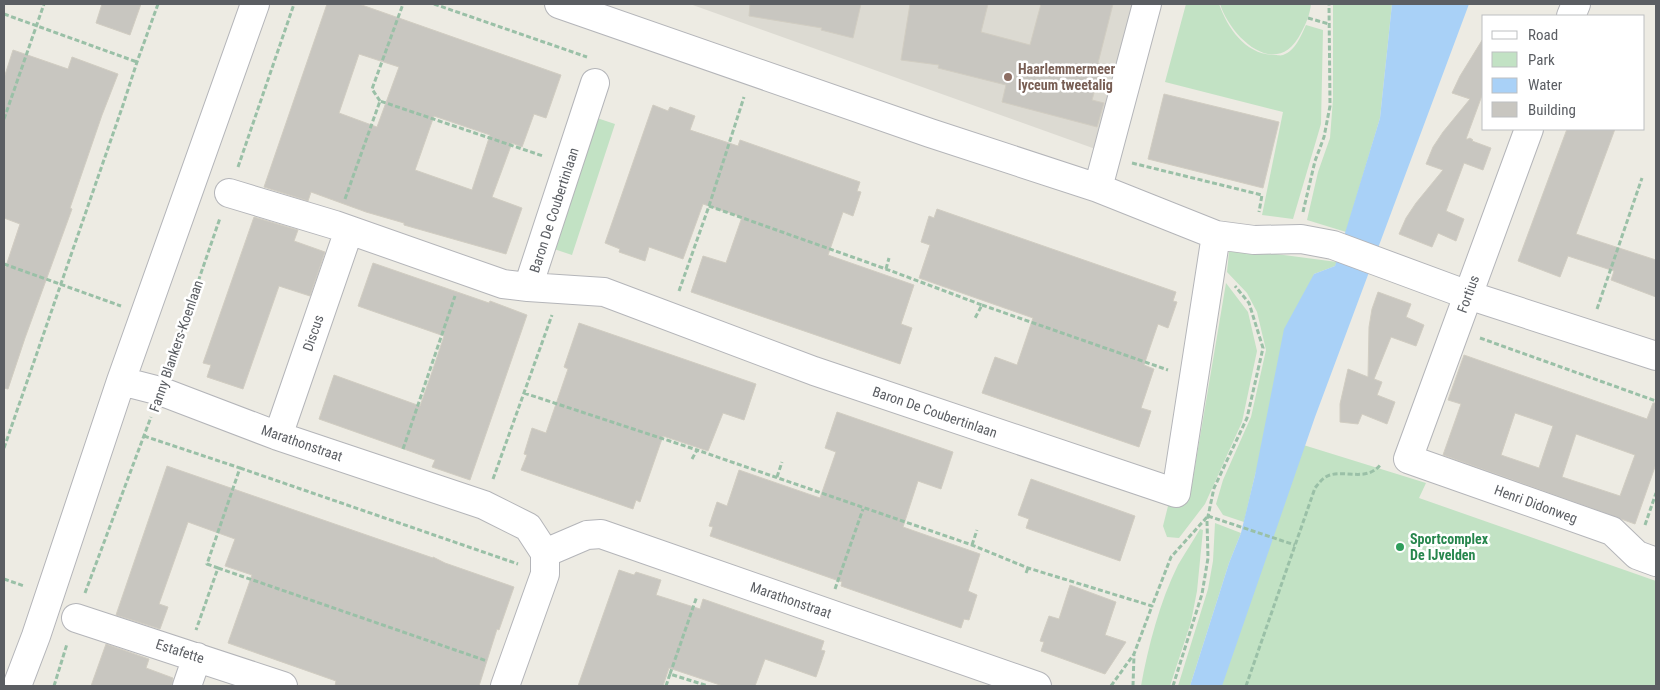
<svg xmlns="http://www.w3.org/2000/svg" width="1660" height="690" font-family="'Roboto Condensed',sans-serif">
	<rect width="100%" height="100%" fill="#edebe3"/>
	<path fill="#dcdad2" d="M690 4H1138L1101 151Z"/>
	<path fill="#c2e2c4" d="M1186 4H1219C1228 29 1246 55 1275 55 1278 55 1280 56 1283 55 1295 51 1301 36 1306 25L1323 30 1321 124 1293 219 1262 215 1283 112 1165 82Z
		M1220 4H1311C1310 14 1306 24 1301 33 1277 81 1231 38 1220 4Z
		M1333 4H1392L1380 118 1346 232 1307 220 1318 172 1330 138 1333 99Z
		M594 117 615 124 572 255 551 248Z
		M1229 252H1261L1337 262 1335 266 1314 274 1255 475 1244 522 1223 515 1216 504 1223 480 1251 417 1266 350 1257 312 1247 293 1227 272Z
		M1226 283 1248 312 1257 351 1242 422 1205 504 1179 538 1167 537 1163 526 1168 506 1179 505 1190 496Z
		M1297 443 1426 483 1419 498 1656 581V686H1212Z
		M1215 523 1241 533 1229 563 1190 686H1178L1208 589 1213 561Z
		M1200 529 1203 530 1197 591 1191 622 1170 686H1141C1148 647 1160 601 1178 565 1185 553 1193 541 1200 529Z"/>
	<path fill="#a9d1f7" d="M1392 4H1469L1315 417 1222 686H1190L1229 563 1241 533 1255 475 1284 329 1314 274 1335 266 1380 118Z"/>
	<path fill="#c8c6c0" stroke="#d1cdc2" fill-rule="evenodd" d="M102 4H141L130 35 96 23Z
		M327 4H359L561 75 546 118 534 114 522 147 512 143 492 197 522 208 506 254 404 225V223L366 212 311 192 308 201 264 187ZM359 54 399 67 377 127 339 113ZM434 116 490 135 472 190 415 170Z
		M750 4H861L853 38 821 30 822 28 749 16Z
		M910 4H988L981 32 1030 45 1041 4H1113L1098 63 1102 65 1092 100 1104 103 1097 127 1002 102 1006 85 938 68 939 65 901 60Z
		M1484 37V90L1466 139H1468L1470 138 1473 140 1472 141 1491 148 1483 170 1464 163 1446 211 1464 219 1456 241 1438 233 1432 247 1399 234 1406 218 1416 203 1443 170 1426 164 1433 147 1443 132 1470 99 1452 93 1460 76Z
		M13 50 68 69 72 57 118 74 102 115 70 208 72 209 25 338 8 389 4 388V272L20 224 4 218V78Z
		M1164 94 1279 122 1263 188 1148 159Z
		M653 105 668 111 670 107 695 116 690 130 738 146 740 140 860 182 857 191 861 192 853 216 843 212 828 255 914 285 901 324 912 328 900 364 691 292 703 256 726 263 742 217 703 204 683 259 649 247 645 261 619 252 620 249 605 243Z
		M1567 129H1615L1576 234 1656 260V297L1611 280 1614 271 1568 256 1560 277 1518 261Z
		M937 209 1176 292 1173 301 1177 302 1168 328 1158 324 1144 365 1154 369 1141 408 1151 411 1139 447 982 393 995 357 1017 365 1033 318 919 278 930 245 921 242 929 216 934 218Z
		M254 217 298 230 294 241 325 252 310 296 279 286 243 389 207 377 211 365 203 363Z
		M373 263 489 303 490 301 527 315 470 480 432 467 435 460 319 419 334 375 420 406 432 372 444 336 358 306Z
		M1378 292 1411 304 1406 317 1424 325 1416 346 1391 337 1374 379 1382 382 1377 395 1395 402 1387 424 1362 414 1358 424 1340 422V404L1348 369 1368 377 1369 327 1372 309Z
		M579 323 756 384 744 420 723 413 708 451 663 436 640 502 636 500 633 509 521 470 527 455 524 454 532 428 546 433 568 369 564 367Z
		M1464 355 1647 419 1653 403H1656V464L1635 524 1443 455 1461 404 1448 400ZM1515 413 1553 426 1539 468 1501 455ZM1576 434 1635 455 1620 496 1562 477Z
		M837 412 953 452 941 489 918 481 903 527 980 554 968 591 977 595 969 620 964 619 961 628 841 586 842 582 710 536 713 527 709 526 717 502 727 506 739 470 820 498 836 452 825 448Z
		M167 466 433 558V557L445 563 514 587 499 630 497 629 479 686H335L336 681 228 643 252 575 225 566 235 539 188 522 159 604 168 607 160 629 116 615Z
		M1031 479 1135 516 1120 561 1026 528 1029 519 1018 515Z
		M619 570 634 575 636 572 661 580 656 595 700 609 703 599 824 641 821 650 825 651 816 677 765 659 755 686H723L669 668 663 686H578Z
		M1070 585 1116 602 1105 635 1126 642 1105 674 1041 651 1044 642 1040 641 1049 616 1059 619Z
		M106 644 149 659 146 668 173 678 172 686H91Z"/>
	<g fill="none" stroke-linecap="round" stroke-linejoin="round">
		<defs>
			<path id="minor" d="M559 4 930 133 1098 188 1216 235 1254 240 1301 239 1333 245 1468 295 1656 356
				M1571 16 1576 4
				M1529 129 1408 459 1612 531 1637 555 1656 562
				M1098 188 1147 4
				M229 193 335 225 503 284 528 287 604 292 814 371 1176 493 1216 235
				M528 287 595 83
				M121 381 160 391 278 436 484 505 528 527 545 553V574L505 686
				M278 436 349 230
				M545 553 587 535 601 534 1037 686
				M76 618 283 686
				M17 686 36 636 121 381 255 4
				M187 686 197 657"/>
		</defs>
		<use href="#minor" stroke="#b4b5b9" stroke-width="30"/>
		<path stroke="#9ac0a7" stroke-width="3" stroke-dasharray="5 2.5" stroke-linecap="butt" d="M434 4 587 57
			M4 14 137 62
			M1308 18 1329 24
			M380 101 372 89 403 4
			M4 119 44 4
			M1132 163 1262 195 1259 212
			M238 167 294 4
			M345 199 380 101 543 156
			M709 206 744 97
			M1303 212 1315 161 1324 137 1330 106 1329 4
			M4 264 121 306
			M886 269 889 258
			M679 291 709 206 886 269 982 305 974 320
			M982 305 1168 370
			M1597 309 1642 178
			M1480 338 1656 401
			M169 366 220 218
			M524 393 697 450
			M144 436 240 468 207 564 218 568 196 630
			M4 448 123 105 137 62 158 4
			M403 449 455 296
			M692 459 697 450 972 545 1028 568 1152 606 1171 557 1208 516
			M240 468 518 564
			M777 477 782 462
			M493 479 552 315
			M1208 516 1295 545
			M1645 525 1656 493
			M972 545 977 530
			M218 568 487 661
			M1026 573 1028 568
			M4 579 24 586
			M835 589 863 509
			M85 593 151 417
			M670 674 697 596
			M54 686 67 644
			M666 686 670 674 708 686
			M1111 686 1134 654 1152 606
			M1133 686 1134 655
			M1173 686 1202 594 1208 558 1207 521 1214 488 1247 418 1263 348 1249 303 1235 286
			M1246 686 1315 488C1319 483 1323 477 1330 475 1348 470 1367 482 1381 464"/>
		<use href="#minor" stroke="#fff" stroke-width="28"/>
	</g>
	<circle fill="#8d6e63" stroke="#fff" stroke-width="2" cx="1008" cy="77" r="5"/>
	<circle fill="#2e9e5b" stroke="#fff" stroke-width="2" cx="1400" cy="547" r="5"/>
	<g text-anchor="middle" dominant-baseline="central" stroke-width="5" stroke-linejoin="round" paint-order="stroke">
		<g font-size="14" font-weight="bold" fill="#785e54" stroke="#fff" text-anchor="start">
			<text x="1018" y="69">Haarlemmermeer<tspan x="1018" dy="16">lyceum tweetalig</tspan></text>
		</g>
		<g font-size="14" fill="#5b5e63" stroke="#fff">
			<text transform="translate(554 210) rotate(-72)">Baron De Coubertinlaan</text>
			<text transform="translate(1468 294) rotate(-70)">Fortius</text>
			<text transform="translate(313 333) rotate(-71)">Discus</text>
			<text transform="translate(176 346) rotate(-71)">Fanny Blankers-Koenlaan</text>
			<text transform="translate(935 412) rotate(19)">Baron De Coubertinlaan</text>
			<text transform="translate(302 443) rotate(19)">Marathonstraat</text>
			<text transform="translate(1536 504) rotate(20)">Henri Didonweg</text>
			<text transform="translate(791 600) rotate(19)">Marathonstraat</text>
			<text transform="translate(180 651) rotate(18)">Estafette</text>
		</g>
		<g font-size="14" font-weight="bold" fill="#27864d" stroke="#fff" text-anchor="start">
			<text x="1410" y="539">Sportcomplex<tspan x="1410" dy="16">De IJvelden</tspan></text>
		</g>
	</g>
	<rect width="1660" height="690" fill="none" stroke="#5b5e63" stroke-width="10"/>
	<rect x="1482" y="15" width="162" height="115" fill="#ffffff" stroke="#bdbfc1"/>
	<rect x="1492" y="31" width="25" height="8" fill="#ffffff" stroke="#bdbfc1"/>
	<text x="1528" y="40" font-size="15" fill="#5b5e63">Road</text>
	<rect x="1492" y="52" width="25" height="15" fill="#c2e2c4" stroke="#bdbfc1"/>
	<text x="1528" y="65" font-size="15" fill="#5b5e63">Park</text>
	<rect x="1492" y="78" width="25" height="15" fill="#a9d1f7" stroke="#bdbfc1"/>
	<text x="1528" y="90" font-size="15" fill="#5b5e63">Water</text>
	<rect x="1492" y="102" width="25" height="15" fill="#c8c6c0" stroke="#bdbfc1"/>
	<text x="1528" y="115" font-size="15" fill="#5b5e63">Building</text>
</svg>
